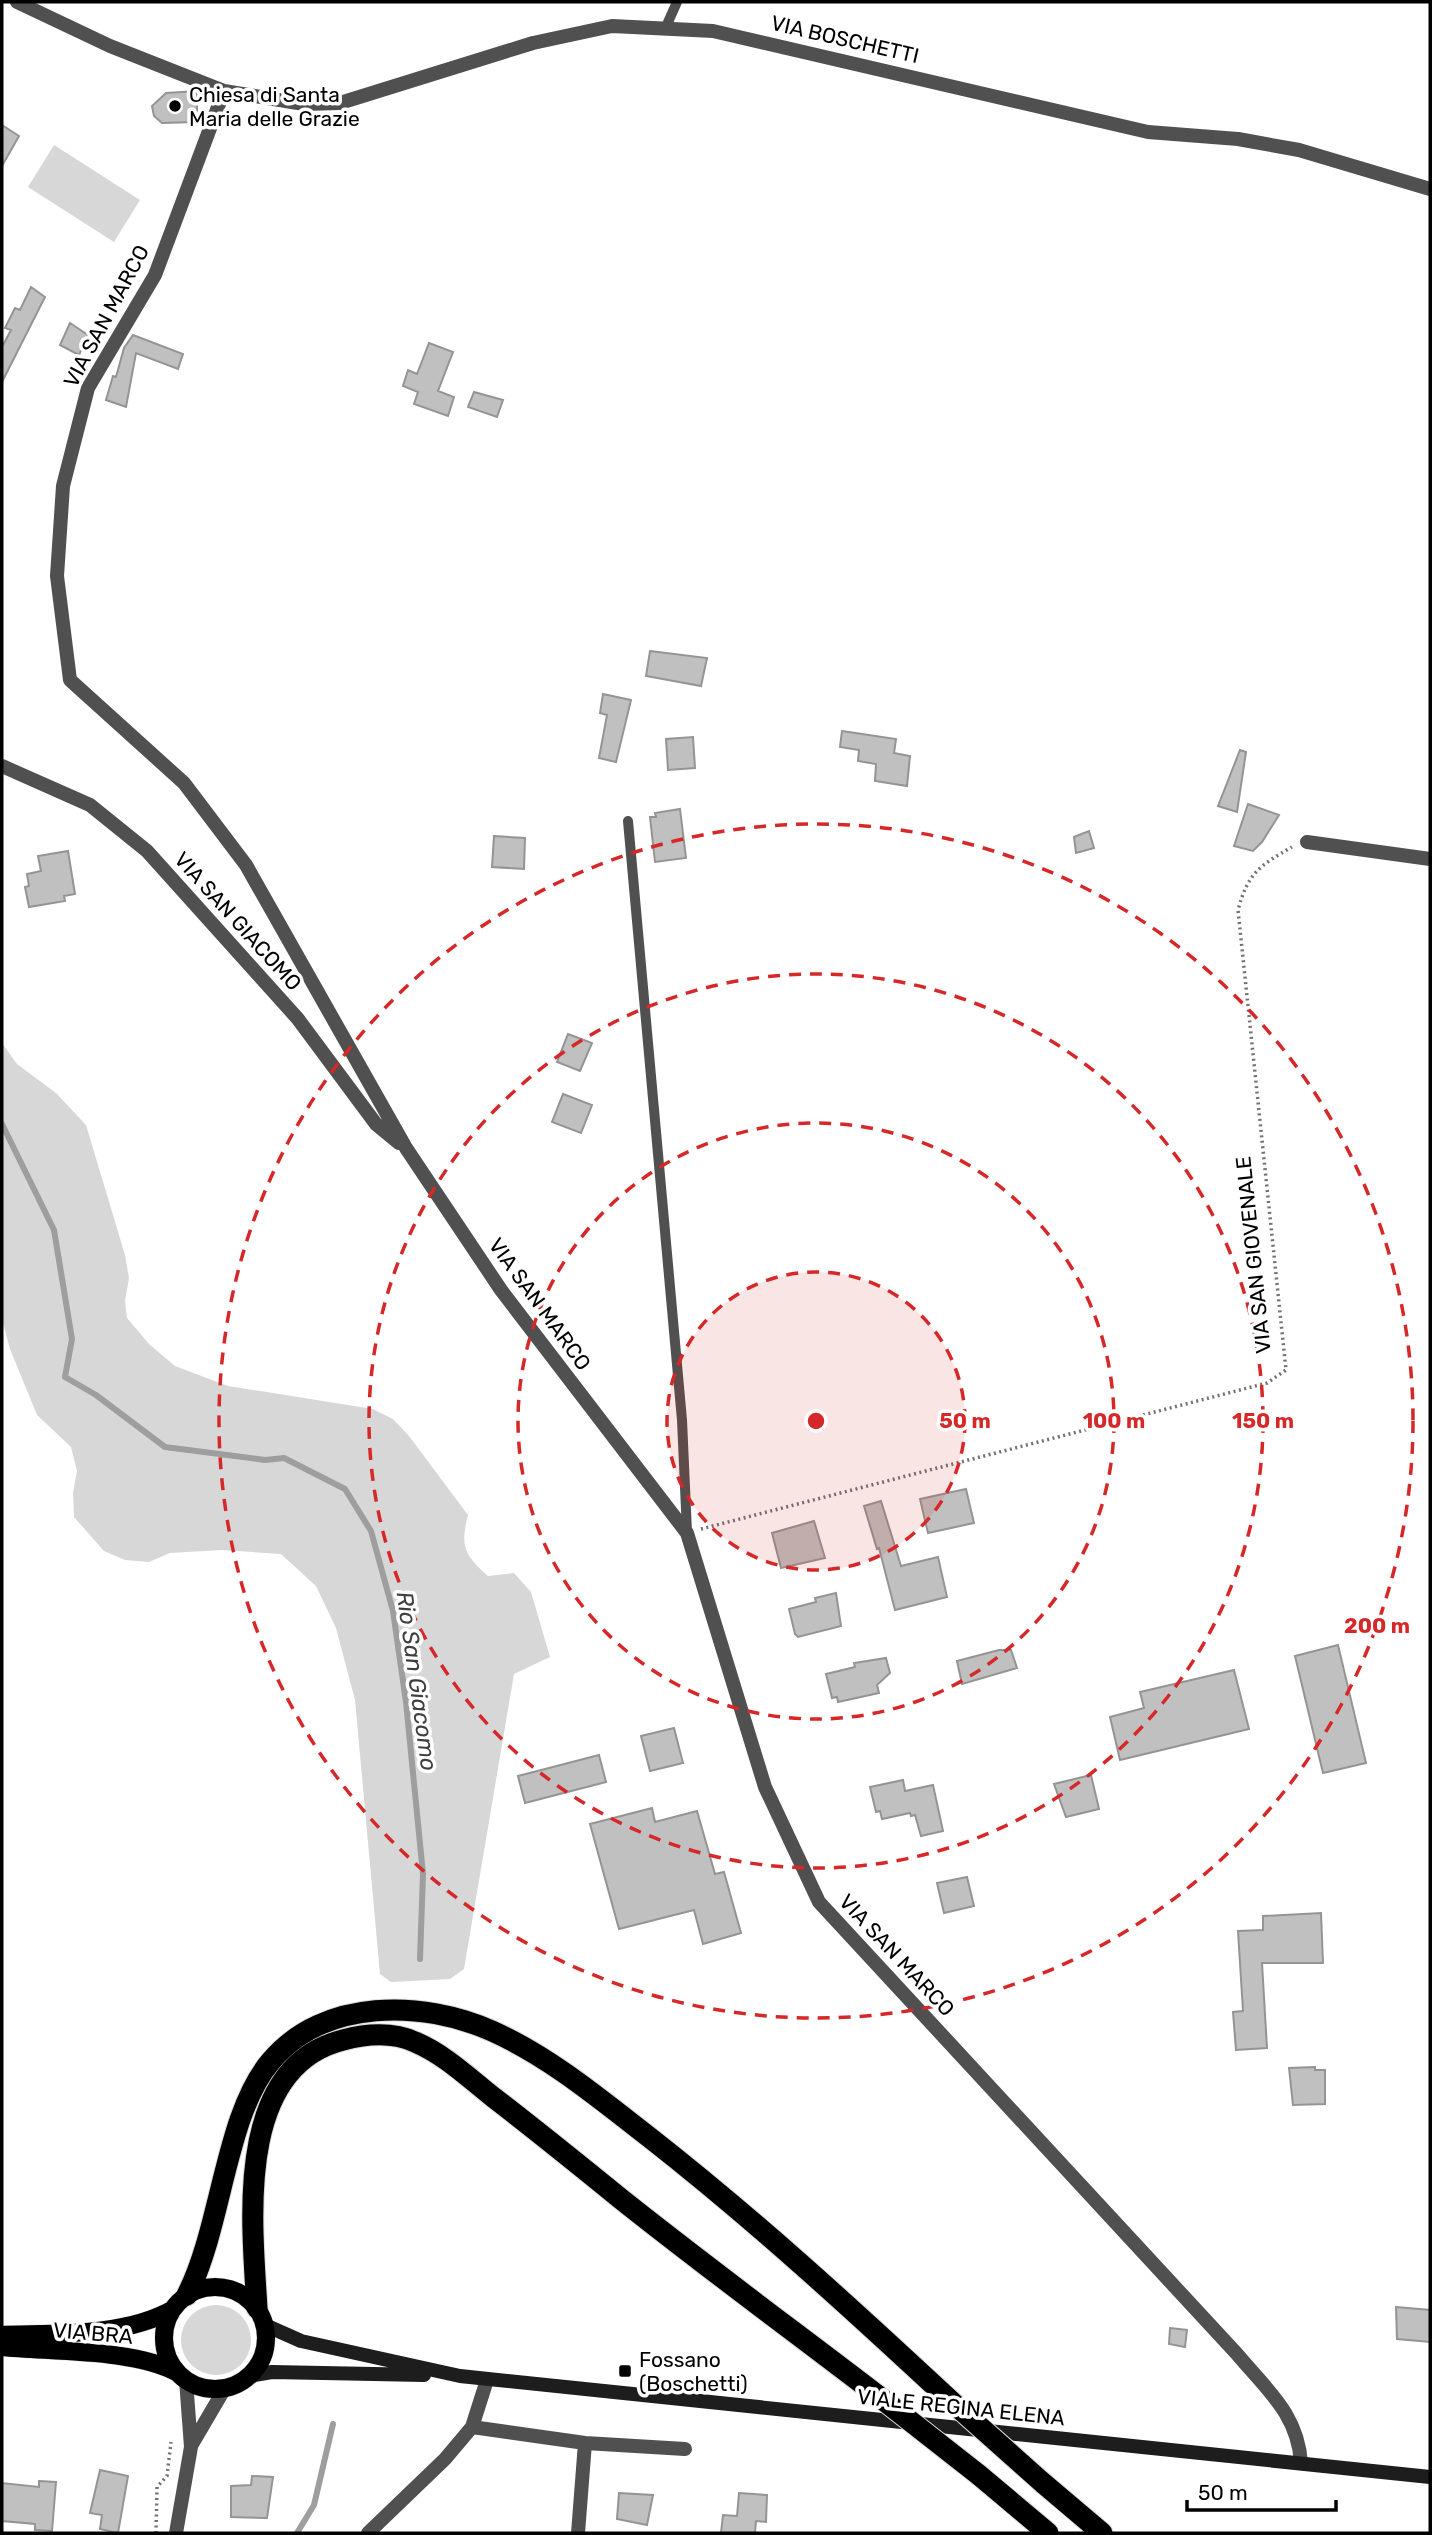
<svg xmlns="http://www.w3.org/2000/svg" width="1432" height="2535" font-family="Rubik,sans-serif">
	<rect width="100%" height="100%" fill="#fff"/>
	<path fill="#d7d7d7" d="M54 145 140 200 114 242 28 187Z
		M2 1043 17 1064 56 1093 86 1125 125 1255 129 1278 125 1301 127 1318 149 1344 175 1366 228 1386 373 1409 393 1419 409 1436 468 1515C460 1546 464 1555 488 1576L514 1573 531 1592 550 1657 514 1674 464 1969 450 1979 391 1982 380 1974 355 1700 336 1628 316 1586 281 1554 222 1550 170 1553 149 1562 125 1560 104 1551 74 1517 73 1493 77 1471 71 1447 37 1415 10 1349 2 1319Z
		M181 2340a35 35 0 1 1 70 0a35 35 0 1 1-70 0Z"/>
	<g fill="none" stroke-linecap="round" stroke-linejoin="round">
		<path stroke="#9e9e9e" stroke-width="6" d="M2 1124 54 1230 72 1339 65 1377 96 1395 165 1447 265 1460 284 1458 345 1489 371 1531 393 1611 406 1702 423 1874 420 1959
			M297 2533 314 2505 333 2424"/>
	</g>
	<path fill="#c0c0c0" stroke="#949494" stroke-width="2" d="M197 91V122L162 123 154 116 152 106 166 93Z
		M2 125 19 136 2 166Z
		M31 287 45 297 2 382V347L11 330 5 328 15 308 20 310Z
		M70 323 88 335 79 355 60 345Z
		M133 335 183 354 178 369 136 353 126 407 106 400 113 376 116 377 124 348Z
		M429 343 453 352 438 391 454 397 448 416 414 404 418 392 403 386 408 370 417 374Z
		M474 392 503 400 497 417 468 407Z
		M650 651 707 658 701 686 646 676Z
		M603 694 631 700 616 762 599 758 607 715 600 713Z
		M842 731 896 739 894 753 910 756 907 786 875 781 876 764 858 761 859 750 840 747Z
		M693 737 695 768 668 770 666 739Z
		M1240 750 1246 752 1237 812 1218 806Z
		M1248 804 1279 815 1262 842 1253 851 1234 846Z
		M680 809 686 858 655 862 650 817H656L655 813Z
		M1089 831 1094 848 1076 853 1074 837Z
		M494 836 525 838 524 869 492 867Z
		M68 851 75 894 64 896 65 901 29 907 25 887 29 886 27 874 41 871 38 856Z
		M568 1034 592 1043 580 1071 557 1062Z
		M563 1094 592 1105 581 1133 552 1122Z
		M966 1489 974 1523 928 1533 920 1499Z
		M881 1501 901 1566 938 1557 947 1597 895 1610 879 1548 877 1549 864 1506Z
		M814 1521 825 1558 781 1568 772 1533Z
		M836 1593 841 1626 798 1637 795 1634 789 1609 816 1602 815 1598Z
		M1338 1645 1366 1763 1323 1773 1295 1656Z
		M999 1650H1011L1017 1668 962 1684 957 1661Z
		M886 1658 890 1673 877 1685 879 1693 838 1702 837 1697 832 1698 826 1674 855 1667 854 1663Z
		M1234 1670 1249 1729 1120 1760 1110 1717 1144 1708 1140 1692Z
		M674 1728 683 1763 650 1771 641 1736Z
		M599 1755 606 1782 525 1803 518 1776Z
		M1091 1775 1099 1809 1066 1817 1054 1784Z
		M903 1780 905 1791 933 1785 943 1831 921 1836 915 1815 911 1816 910 1813 882 1819 880 1811 876 1812 870 1787Z
		M652 1808 655 1822 697 1811 715 1874 724 1872 741 1933 703 1944 694 1910 619 1929 590 1824Z
		M967 1877 974 1906 944 1913 937 1883Z
		M1321 1913 1323 1963H1262L1267 2048 1236 2050 1233 2012 1243 2011 1238 1931 1263 1930V1916Z
		M1315 2067V2070H1325V2104L1293 2105 1289 2068Z
		M1396 2307 1430 2310V2342L1397 2339Z
		M1170 2328 1187 2330 1185 2347 1169 2344Z
		M100 2470 128 2476 118 2533 100 2529 102 2515 90 2513Z
		M252 2476 273 2477 267 2518 231 2517V2486L251 2485Z
		M39 2481 56 2482 52 2531 35 2530V2524L2 2521V2483L39 2487Z
		M619 2493 653 2495 647 2525 617 2519Z
		M739 2493 767 2495 766 2522 756 2521 755 2533H721L723 2515 737 2516Z"/>
	<g fill="none" stroke-linecap="round" stroke-linejoin="round">
		<defs>
			<path id="primary" d="M164 2338a51 51 0 1 1 102 0a51 51 0 1 1-102 0Z
				M2 2335C56 2333 123 2337 172 2310
				M2 2347C53 2352 135 2349 178 2373"/>
			<path id="highway" d="M187 2295C222 2227 225 2114 271 2061 324 1998 423 2000 492 2031 550 2057 600 2099 649 2137 755 2220 853 2310 952 2402
				M257 2308C252 2222 234 2067 343 2040 366 2034 393 2032 415 2042 444 2054 469 2078 493 2097 536 2130 578 2164 621 2199 705 2266 792 2330 877 2395
				M979 2475 1048 2533
				M1043 2483 1102 2533"/>
		</defs>
		<use href="#primary" stroke="#dbdbdb" stroke-width="19"/>
		<use href="#highway" stroke="#dbdbdb" stroke-width="23"/>
		<path stroke="#727272" stroke-width="3.5" stroke-dasharray="2 3.5" stroke-linecap="butt" d="M701 1529 1267 1383 1286 1370 1238 910C1248 873 1259 866 1292 847
			M156 2533 157 2487 167 2476 171 2442"/>
		<path stroke="#505050" stroke-width="10" d="M665 29 677 2
			M628 821 682 1420 687 1532"/>
		<path stroke="#505050" stroke-width="14" d="M17 2 110 46 224 91 304 104 340 103 533 43 612 26 713 31 1148 132 1238 139 1299 150 1430 189
			M224 91 155 275 88 388 63 486 57 576 70 680 184 783 246 865 406 1148 501 1290 687 1533 765 1787 819 1902 1237 2354C1267 2390 1298 2414 1301 2463
			M2 766 90 805 147 851 298 1019 376 1124 399 1143
			M1307 842 1430 859
			M472 2427 585 2443 685 2449
			M191 2446 225 2388
			M176 2533 191 2447 186 2380
			M368 2533 445 2459 472 2427 487 2380
			M578 2533 585 2443"/>
		<path stroke="#1d1d1d" stroke-width="14" d="M265 2325 301 2341 460 2376 1430 2477
			M249 2376 272 2372 424 2375"/>
		<use href="#primary" stroke="#000" stroke-width="18"/>
		<use href="#highway" stroke="#000" stroke-width="21"/>
		<defs>
			<path id="highway-bridge" d="M877 2395 979 2475
				M952 2402 1043 2483"/>
		</defs>
		<use href="#highway-bridge" stroke="#dbdbdb" stroke-width="23" stroke-linecap="butt"/>
		<use href="#highway-bridge" stroke="#000" stroke-width="21"/>
	</g>
	<circle cx="816" cy="1421" r="149" fill="#d62828" fill-opacity=".12"/>
	<g fill="none" stroke="#d62828" stroke-width="3.5" stroke-dasharray="12 9">
		<circle cx="816" cy="1421" r="149"/>
		<circle cx="816" cy="1421" r="298"/>
		<circle cx="816" cy="1421" r="447"/>
		<circle cx="816" cy="1421" r="597"/>
	</g>
	<g fill="#000" stroke="#fff" stroke-width="2.5">
		<circle cx="175" cy="106" r="7"/>
		<rect x="618" y="2364" width="14" height="14" rx="3.5"/>
	</g>
	<g text-anchor="middle" dominant-baseline="central" stroke-width="7" stroke-linejoin="round" paint-order="stroke">
		<g font-size="21" fill="#000" stroke="#fff">
			<text transform="translate(845 39) rotate(13)">VIA BOSCHETTI</text>
			<text transform="translate(106 316) rotate(-62)">VIA SAN MARCO</text>
			<text transform="translate(238 921) rotate(48)">VIA SAN GIACOMO</text>
			<text transform="translate(1253 1255) rotate(-96)">VIA SAN GIOVENALE</text>
			<text transform="translate(540 1304) rotate(54)">VIA SAN MARCO</text>
			<text transform="translate(897 1955) rotate(47)">VIA SAN MARCO</text>
			<text transform="translate(93 2333) rotate(5)">VIA BRA</text>
			<text transform="translate(961 2407) rotate(6)">VIALE REGINA ELENA</text>
		</g>
		<g font-size="21" fill="#000" stroke="#fff" text-anchor="start">
			<text x="189" y="94">Chiesa di Santa<tspan x="189" dy="24">Maria delle Grazie</tspan></text>
			<text x="639" y="2359">Fossano<tspan x="639" dy="24">(Boschetti)</tspan></text>
		</g>
		<g font-size="23" font-style="italic" fill="#3f3f3f" stroke="#fff">
			<text transform="translate(417 1681) rotate(82)">Rio San Giacomo</text>
		</g>
	</g>
	<circle cx="816" cy="1421" r="10" fill="#d62828" stroke="#fff" stroke-width="3.5"/>
	<g font-size="21" text-anchor="middle" font-weight="bold" fill="#d62828" stroke="#fff" stroke-width="7" stroke-linejoin="round" paint-order="stroke">
		<text x="965" y="1428">50 m</text>
		<text x="1114" y="1428">100 m</text>
		<text x="1263" y="1428">150 m</text>
		<text x="1377" y="1633">200 m</text>
	</g>
	<rect width="1432" height="2535" fill="none" stroke="#000000" stroke-width="7"/>
	<path d="M1187 2500v10h149v-10" fill="none" stroke="#000000" stroke-width="3.5"/>
	<text x="1198" y="2500" font-size="21" fill="#000000" stroke="#ffffff" stroke-width="5" paint-order="stroke">50 m</text>
</svg>
